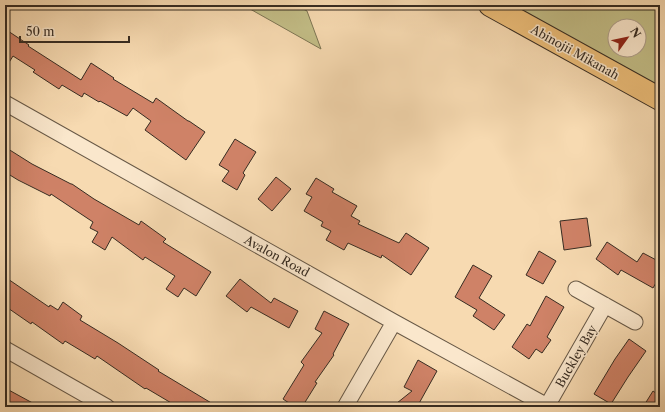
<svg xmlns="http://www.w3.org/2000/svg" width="665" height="412" font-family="'Libre Caslon Text',serif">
	<rect width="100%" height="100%" fill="#f7dab1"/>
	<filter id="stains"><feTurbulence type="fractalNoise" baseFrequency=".005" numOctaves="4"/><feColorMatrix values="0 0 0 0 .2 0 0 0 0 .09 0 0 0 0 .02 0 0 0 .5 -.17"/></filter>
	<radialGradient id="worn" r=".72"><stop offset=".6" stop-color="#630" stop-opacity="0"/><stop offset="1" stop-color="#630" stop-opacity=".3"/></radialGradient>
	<path fill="#c3be87" stroke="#7d7554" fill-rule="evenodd" d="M243 5H296L307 11 321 49Z
		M508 5H660V90ZM615 26H639V50H615Z"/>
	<path fill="#cf8267" stroke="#372c22" d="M5 29 29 45 28 46 81 80 91 63 114 78 113 79 153 103 156 98 188 121H189L205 132 186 160 145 130 151 121 133 108 127 116 100 101 99 102 84 93 82 97 62 85 59 89 33 72 35 70 13 56 5 69Z
		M235 139 256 152 243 173 245 175 237 190 222 181 229 171 219 165Z
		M5 147 32 164 71 184H72L94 199 139 225 141 221 166 239 163 242 211 272 196 296 184 288 178 297 166 289 175 276 145 257 143 260 112 237 105 250 92 242 98 232 90 228 93 222 51 194 50 196 18 180 5 172Z
		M276 177 291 189 272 211 258 199Z
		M316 178 334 189 332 192 357 206 351 216 360 221 358 224 399 243 406 233 429 248 411 275 382 255 381 258 348 243 344 250 326 240 331 231 321 226 323 222 304 211 312 197 306 194Z
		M587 218 591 246 564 250 560 221Z
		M607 242 637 262 643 253 660 262V276L653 288 621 270 618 275 596 259Z
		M539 251 556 261 543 284 526 275Z
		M473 265 492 276 479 298 505 315 494 330 473 316 477 310 455 297Z
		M5 277 49 307 50 305 58 310 63 302 82 316 80 320 118 343 159 370 158 371 218 407H178L146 388 145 389 97 356 95 359 65 341 63 344 32 322 31 324 5 306Z
		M240 279 271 303 274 298 298 311 289 328 251 307 247 312 226 296Z
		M546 296 564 307 547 337 551 340 542 353 536 349 529 359 512 347 527 324 530 326Z
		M324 311 349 324 333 354 334 355 315 382 317 383 302 407H295L283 399 304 365 301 362 322 333 315 329Z
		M629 339 646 351 628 377 611 404 594 394 615 359Z
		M418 360 437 371 417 407H392L412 391 404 387Z
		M5 388 40 407H5Z
		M653 391 660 396V407H643Z"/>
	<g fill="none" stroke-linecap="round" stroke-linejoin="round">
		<defs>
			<path id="minor" d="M5 103 394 322 549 407
				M576 289 635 322
				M5 349 107 407
				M547 406 605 305
				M345 407 394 322"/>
			<path id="primary" d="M490 5 660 99"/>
		</defs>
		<use href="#minor" stroke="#675846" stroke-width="17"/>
		<use href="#primary" stroke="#372c22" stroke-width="24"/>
		<use href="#minor" stroke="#fae7cc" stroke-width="15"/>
		<use href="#primary" stroke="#ecbd78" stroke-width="22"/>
	</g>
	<g text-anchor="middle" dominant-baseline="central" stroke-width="3" stroke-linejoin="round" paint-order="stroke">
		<g font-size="12" fill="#372c22" stroke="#fae7cc">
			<text transform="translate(575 52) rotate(29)">Abinojii Mikanah</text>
			<text transform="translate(277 256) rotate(29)">Avalon Road</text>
			<text transform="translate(576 356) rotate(-60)">Buckley Bay</text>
		</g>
	</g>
	<rect width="665" height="412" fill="none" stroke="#f7dab1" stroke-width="20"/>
	<rect x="6" y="6" width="653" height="400" fill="none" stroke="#372c22" stroke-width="2"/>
	<rect x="10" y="10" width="645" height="392" fill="none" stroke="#372c22"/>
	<g transform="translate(627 38) rotate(57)"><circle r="19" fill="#fae7cc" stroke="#ac9c88"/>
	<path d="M0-3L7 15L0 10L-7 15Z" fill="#8f2418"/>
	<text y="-6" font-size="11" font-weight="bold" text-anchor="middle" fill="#372c22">N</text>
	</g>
	<path d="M20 36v6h109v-6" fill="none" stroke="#372c22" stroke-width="2"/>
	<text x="26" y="36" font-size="12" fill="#372c22" stroke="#fae7cc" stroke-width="3" paint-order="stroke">50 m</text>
	<rect width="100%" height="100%" filter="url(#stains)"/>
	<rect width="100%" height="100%" fill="url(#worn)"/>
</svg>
